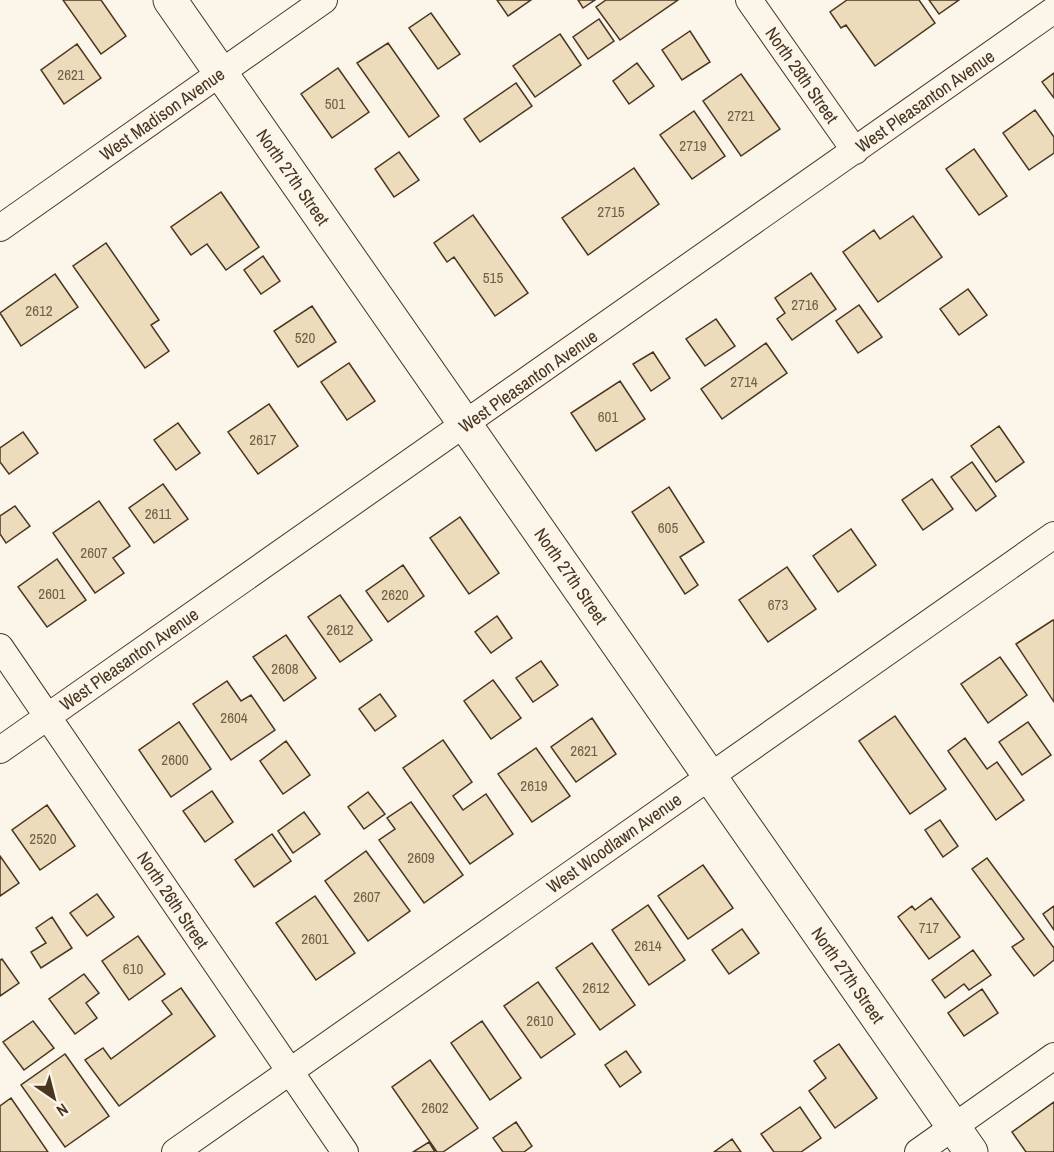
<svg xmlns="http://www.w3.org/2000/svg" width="1054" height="1152" font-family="'Archivo Narrow',sans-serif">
	<rect width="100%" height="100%" fill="#fbf6e9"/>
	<path fill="#ecdcbc" stroke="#4a3520" stroke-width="1.5" d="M63 0H101L126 36 101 54Z
		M497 0H531L508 16Z
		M578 0H595L583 8Z
		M606 0H678L620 40 596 7Z
		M847 0H919L935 23 875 66 846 25 841 28 830 12Z
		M929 0H959L939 14Z
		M431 13 460 54 438 69 409 28Z
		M599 19 614 41 588 59 573 37Z
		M690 31 710 62 682 80 662 50Z
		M560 34 581 65 535 97 513 66Z
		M388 43 439 116 409 137 357 63Z
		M77 44 101 78 64 104 41 70Z
		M637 63 654 86 629 104 613 81Z
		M338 68 369 112 332 138 301 94Z
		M1054 73V98L1042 82Z
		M741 74 780 129 741 156 703 101Z
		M516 83 532 106 480 142 464 119Z
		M1035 110 1054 137V153L1029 170 1003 133Z
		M694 111 725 156 692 179 660 135Z
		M974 149 1007 196 979 215 946 169Z
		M399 152 419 180 394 197 375 169Z
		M634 168 659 204 588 255 562 218Z
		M221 192 259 247 226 270 207 244 191 255 171 227Z
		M473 215 528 293 495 316 454 257 447 262 434 243Z
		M913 216 942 257 878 302 843 252 874 230 880 239Z
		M106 243 159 320 151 325 169 351 145 368 73 266Z
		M263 256 280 281 261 294 244 270Z
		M811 273 836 309 792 340 777 319 785 313 775 298Z
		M55 274 78 307 21 346 0 313Z
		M968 289 987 315 959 335 940 309Z
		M859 305 882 337 858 353 836 321Z
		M312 306 336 342 298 367 274 331Z
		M716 319 735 346 705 366 686 339Z
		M766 343 787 373 722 419 701 389Z
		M653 352 670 378 651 391 633 364Z
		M349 363 375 401 347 420 321 382Z
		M620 381 645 419 596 451 571 413Z
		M269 404 298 446 258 474 228 432Z
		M178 423 200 453 176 470 154 440Z
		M999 426 1024 462 996 482 971 446Z
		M23 432 38 453 9 474 0 462V448Z
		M972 462 996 496 976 511 951 477Z
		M932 479 953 509 923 530 902 500Z
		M163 484 188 519 154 543 129 508Z
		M669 487 704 542 680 557 698 585 685 594 632 512Z
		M99 501 130 546 113 558 124 573 95 593 53 533Z
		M15 506 30 526 6 543 0 534V516Z
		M460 517 499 573 469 594 430 538Z
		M851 529 876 565 838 592 813 556Z
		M57 559 86 600 47 627 18 587Z
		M403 565 424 596 388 622 366 591Z
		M787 567 816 609 768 642 739 600Z
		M340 595 372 640 340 662 308 617Z
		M497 616 512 638 491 653 475 632Z
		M1053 620 1054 621V702L1016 644Z
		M286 635 316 678 284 701 253 657Z
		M1000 657 1027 695 988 723 961 684Z
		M541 661 558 685 533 702 516 678Z
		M493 680 521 718 491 739 464 701Z
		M227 681 241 701 251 695 275 730 231 760 193 704Z
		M380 694 396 716 375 731 359 709Z
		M895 716 946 789 910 814 859 741Z
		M592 718 616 754 576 782 551 747Z
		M179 722 211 769 171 797 139 750Z
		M1028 722 1051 755 1022 775 999 742Z
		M965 738 987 769 997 762 1024 800 996 820 948 751Z
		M443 740 472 782 453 796 463 810 486 794 513 834 470 864 403 768Z
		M286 741 310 775 283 794 260 761Z
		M536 748 570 796 532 822 498 774Z
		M212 791 233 822 205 842 183 811Z
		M368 792 385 814 364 829 348 807Z
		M411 802 463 875 424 903 379 840 395 829 387 818Z
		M47 805 75 846 40 870 12 830Z
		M304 812 320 834 293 853 278 831Z
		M940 820 958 846 943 857 925 830Z
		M272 834 291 861 254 887 235 860Z
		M366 851 410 911 368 941 325 881Z
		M0 856 19 883 0 896Z
		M987 858 1054 948V960L1034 976 1012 947 1024 939 972 869Z
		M703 865 733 908 688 939 658 896Z
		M97 894 114 917 87 936 70 913Z
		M315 896 355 953 316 980 276 923Z
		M931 898 960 937 929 959 898 917 912 906 915 910Z
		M648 905 685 960 649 985 612 930Z
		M1054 906V930L1043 914Z
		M52 917 72 948 41 968 31 952 46 943 36 928Z
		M742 929 759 953 729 974 712 950Z
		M138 936 165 974 129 1000 102 961Z
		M592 943 635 1005 600 1030 556 968Z
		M973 950 991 975 969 990 964 984 945 998 932 980Z
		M2 959 19 983 0 996V960Z
		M84 974 99 993 86 1003 97 1018 75 1034 49 999Z
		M538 982 575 1034 541 1058 504 1006Z
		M181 988 215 1036 119 1106 85 1060 103 1048 111 1059 172 1014 162 1001Z
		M982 989 998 1013 964 1036 948 1013Z
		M33 1021 54 1048 24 1070 3 1042Z
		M482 1021 521 1078 490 1100 451 1043Z
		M839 1044 877 1098 835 1128 809 1091 826 1078 814 1061Z
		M626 1051 641 1072 620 1087 605 1065Z
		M65 1054 109 1116 65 1147 21 1085Z
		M430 1060 478 1128 443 1152H437L392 1087Z
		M11 1098 48 1152H0V1106Z
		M1054 1102V1152H1026L1012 1132Z
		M800 1107 821 1138 801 1152H774L761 1134Z
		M516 1122 532 1146 524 1152H503L493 1138Z
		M732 1139 741 1152H714Z
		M429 1142 435 1152H413Z"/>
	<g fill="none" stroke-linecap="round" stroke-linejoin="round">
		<defs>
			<path id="minor" d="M749 0 855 151
				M0 228 324 0
				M0 647 345 1152
				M0 750 1054 10
				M175 1152 1054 535
				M918 1152 1054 1056"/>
			<path id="tertiary" d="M170 0 971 1152"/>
		</defs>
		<use href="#minor" stroke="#4a3520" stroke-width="28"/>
		<use href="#tertiary" stroke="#4a3520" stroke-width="35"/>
		<use href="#minor" stroke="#fbf6e9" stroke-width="26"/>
		<use href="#tertiary" stroke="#fbf6e9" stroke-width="33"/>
	</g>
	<g text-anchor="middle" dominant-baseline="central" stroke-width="4.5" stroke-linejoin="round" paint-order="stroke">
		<g font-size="15" fill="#725f47">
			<text x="71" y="74">2621</text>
			<text x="335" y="103">501</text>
			<text x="741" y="115">2721</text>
			<text x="693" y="145">2719</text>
			<text x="611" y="211">2715</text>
			<text x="493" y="277">515</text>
			<text x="805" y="304">2716</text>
			<text x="39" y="310">2612</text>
			<text x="305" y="337">520</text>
			<text x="744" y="381">2714</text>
			<text x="608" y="416">601</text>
			<text x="263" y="439">2617</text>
			<text x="158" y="513">2611</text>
			<text x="668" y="527">605</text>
			<text x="94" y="552">2607</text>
			<text x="52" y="593">2601</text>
			<text x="395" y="594">2620</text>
			<text x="778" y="604">673</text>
			<text x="340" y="629">2612</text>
			<text x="285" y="668">2608</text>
			<text x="234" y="717">2604</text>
			<text x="584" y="750">2621</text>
			<text x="175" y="759">2600</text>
			<text x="534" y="785">2619</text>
			<text x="43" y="838">2520</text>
			<text x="421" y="857">2609</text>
			<text x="367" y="896">2607</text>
			<text x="929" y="927">717</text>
			<text x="315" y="938">2601</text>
			<text x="648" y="945">2614</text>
			<text x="133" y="968">610</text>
			<text x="596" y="987">2612</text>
			<text x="540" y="1020">2610</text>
			<text x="435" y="1107">2602</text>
		</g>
		<g font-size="18" fill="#4a3520" stroke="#fbf6e9">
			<text transform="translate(802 75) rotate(55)">North 28th Street</text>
			<text transform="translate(925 101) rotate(-35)">West Pleasanton Avenue</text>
			<text transform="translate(162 114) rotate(-35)">West Madison Avenue</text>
			<text transform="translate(293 177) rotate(55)">North 27th Street</text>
			<text transform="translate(528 381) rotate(-35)">West Pleasanton Avenue</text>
			<text transform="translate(571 576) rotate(55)">North 27th Street</text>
			<text transform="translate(129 659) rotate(-35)">West Pleasanton Avenue</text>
			<text transform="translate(614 843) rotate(-35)">West Woodlawn Avenue</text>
			<text transform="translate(173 900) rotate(56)">North 26th Street</text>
			<text transform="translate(848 975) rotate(55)">North 27th Street</text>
		</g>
	</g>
	<g transform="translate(54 1098) rotate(145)" stroke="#fbf6e9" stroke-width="4.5" paint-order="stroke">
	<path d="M0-4.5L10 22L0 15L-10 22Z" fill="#4a3520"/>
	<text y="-9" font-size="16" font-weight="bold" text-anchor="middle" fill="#4a3520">N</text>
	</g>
</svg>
